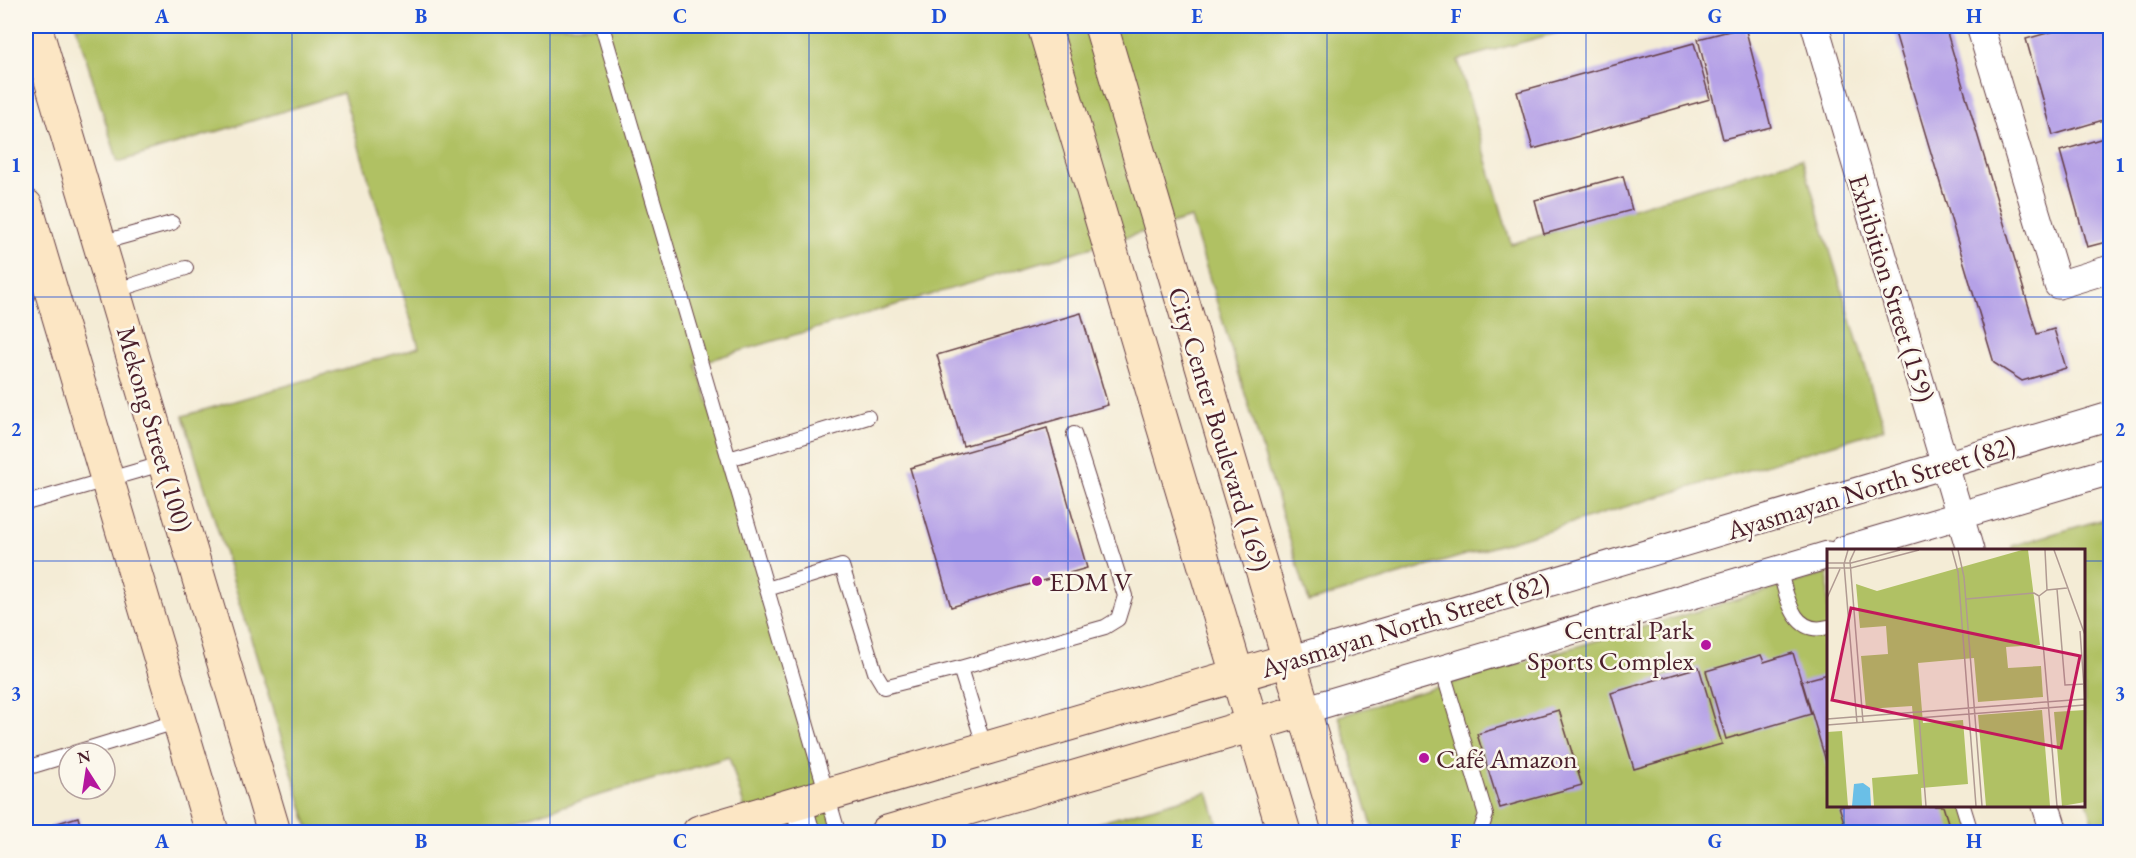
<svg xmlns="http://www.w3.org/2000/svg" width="2136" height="858" font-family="'EB Garamond',serif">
	<rect width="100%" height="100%" fill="#fbf7ec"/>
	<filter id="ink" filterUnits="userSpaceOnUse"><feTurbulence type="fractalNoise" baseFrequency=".0167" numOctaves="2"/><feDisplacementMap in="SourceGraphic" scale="12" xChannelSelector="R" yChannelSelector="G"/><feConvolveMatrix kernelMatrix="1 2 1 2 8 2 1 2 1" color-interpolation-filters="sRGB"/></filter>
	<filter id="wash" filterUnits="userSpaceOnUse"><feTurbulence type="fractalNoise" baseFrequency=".008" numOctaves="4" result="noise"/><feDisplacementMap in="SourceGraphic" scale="24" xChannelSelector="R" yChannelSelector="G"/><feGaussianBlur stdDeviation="1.35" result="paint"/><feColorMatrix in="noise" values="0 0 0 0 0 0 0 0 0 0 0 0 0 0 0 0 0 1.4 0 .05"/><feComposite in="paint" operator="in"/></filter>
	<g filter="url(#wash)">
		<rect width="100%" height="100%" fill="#f4ecd6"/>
		<path fill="#b0c164" stroke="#7d7048" stroke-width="1.5" d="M76 26H1581L1458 60 1511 244 1802 158 1884 429 1309 602 1191 218 696 364 844 832H752L729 757 476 832H310L183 416 419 347 343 93 118 162Z
			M2110 517V832H2096L2084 790V550H2013L2012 546Z
			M1828 573V806H1973L1982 832H1374L1339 716Z
			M1208 792 1220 832H1066Z"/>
		<g id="blocks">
			<path fill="#b5a1e7" d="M1893 26H1945L2037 334 2054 329 2066 368 2022 381 1994 363Z
				M2072 26H2110V118L2053 135 2026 39Z
				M1745 27 1771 127 1723 139 1698 39Z
				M1694 43 1710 99 1533 149 1517 92Z
				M2110 136V241L2087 247 2060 151Z
				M1623 176 1632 210 1544 234 1535 200Z
				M1081 313 1108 405 963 446 937 355Z
				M1047 428 1087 568 951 607 910 468Z
				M1793 653 1811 714 1726 739 1706 671 1761 655 1764 662Z
				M1699 667 1722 744 1634 769 1611 693Z
				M1828 674V768L1802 681Z
				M1559 710 1582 785 1500 808 1477 734Z
				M1839 806H1943L1951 832H1847Z
				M78 817 82 832H53L51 825Z"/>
		</g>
	</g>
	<g filter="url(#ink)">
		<use href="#blocks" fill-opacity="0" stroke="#643e45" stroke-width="1.5"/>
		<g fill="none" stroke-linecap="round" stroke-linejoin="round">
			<defs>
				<path id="lane" d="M602 26 838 832
					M100 243 172 223
					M114 291 186 268
					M729 459 868 417
					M26 503 165 463
					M1779 569C1787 595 1792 637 1828 627
					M767 589 842 566 875 672 884 687 960 668
					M1442 669 1486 815 1480 832
					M985 748 960 668 1105 627 1118 619 1125 596 1074 434
					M74 753 179 721
					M26 768 69 755
					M1963 806 1971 832"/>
				<path id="street" d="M1815 26 1970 550
					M1980 26 2058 285 2110 269
					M1843 550 2110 471
					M1289 660 2110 416
					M1304 710 1828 555
					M798 804 806 832
					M2046 806 2054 832"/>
				<path id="secondary" d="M35 26 274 832
					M1044 26 1284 832
					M1101 26 1340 832
					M26 206 212 832
					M699 832 1289 660
					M887 832 1304 710"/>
			</defs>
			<use href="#lane" stroke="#643e45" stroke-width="16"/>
			<use href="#street" stroke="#643e45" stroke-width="29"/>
			<use href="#secondary" stroke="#643e45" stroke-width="35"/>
			<use href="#lane" stroke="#fff" stroke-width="14"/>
			<use href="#street" stroke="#fff" stroke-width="27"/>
			<use href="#secondary" stroke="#fce6c4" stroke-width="33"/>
		</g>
	</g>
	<path fill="none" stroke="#1d4ed8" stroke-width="1.5" stroke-opacity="0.55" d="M292 26V832M550 26V832M809 26V832M1068 26V832M1327 26V832M1586 26V832M1844 26V550M26 297H2110M26 561H1828M2084 561H2110M1844 806V832"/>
	<g fill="#b5179e" stroke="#fbf7ec" stroke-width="2">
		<circle cx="1037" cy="581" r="6"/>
		<circle cx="1706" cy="645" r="6"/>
		<circle cx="1424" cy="758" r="6"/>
	</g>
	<g text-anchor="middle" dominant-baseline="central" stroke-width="5" stroke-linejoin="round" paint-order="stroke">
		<g font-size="27" fill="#4a1f2b" stroke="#fbf7ec">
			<text transform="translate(1892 288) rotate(73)">Exhibition Street (159)</text>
			<text transform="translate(155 429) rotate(74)">Mekong Street (100)</text>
			<text transform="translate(1220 429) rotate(73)">City Center Boulevard (169)</text>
			<text transform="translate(1871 487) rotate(-17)">Ayasmayan North Street (82)</text>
			<text transform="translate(1405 625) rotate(-17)">Ayasmayan North Street (82)</text>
		</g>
		<g font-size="27" fill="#4a1f2b" stroke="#fbf7ec" text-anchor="start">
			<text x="1049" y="581">EDM V</text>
			<text x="1694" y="629" text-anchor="end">Central Park<tspan x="1694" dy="31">Sports Complex</tspan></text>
			<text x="1436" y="758">Café Amazon</text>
		</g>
	</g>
	<g transform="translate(1827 549)">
		<rect width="258" height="258" fill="#f4ecd6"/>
		<path d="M195 1H201L213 96 179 98 181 119 214 117 216 148 151 153 147 109 91 114 96 174 136 171 141 235 94 239 95 257H47L45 229 91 225 85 157 39 160 34 107 61 105 59 77 33 79 29 35 50 42ZM215 161 223 257H159L151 166ZM258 161V253L235 257 227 163ZM15 182 21 257H0V183Z" fill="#b0c164"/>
		<path d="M36 234 43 239 44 257H25L27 235Z" fill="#6abfe7"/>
		<path fill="none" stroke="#b09a92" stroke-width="1.5" d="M21 1 17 15 30 174M28 1 23 12 36 173M125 1 131 23 149 257M131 1 137 28 155 257M218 1 220 41M227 1 258 86M0 14H24L73 1M0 19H24L92 1M230 40 238 136 258 135M212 47 230 257M212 47 220 41 240 39M0 49 13 20M139 50 207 44 212 47M253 82 258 152M92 168 99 257M0 170 258 150M0 176 258 156"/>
		<path fill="#c2185b" fill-opacity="0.15" stroke="#c2185b" stroke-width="3" d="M24 59 253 107 234 199 5 151Z"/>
		<rect width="258" height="258" fill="none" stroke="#4a1f2b" stroke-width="3"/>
	</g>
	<rect width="2136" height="858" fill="none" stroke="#fbf7ec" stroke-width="66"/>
	<g transform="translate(87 771) rotate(348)"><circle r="28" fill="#fbf7ec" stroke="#b4a19f" stroke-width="1.5"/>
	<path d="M0-4.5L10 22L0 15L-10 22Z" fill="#b5179e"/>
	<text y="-9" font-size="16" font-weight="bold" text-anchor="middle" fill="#4a1f2b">N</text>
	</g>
	<rect x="33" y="33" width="2070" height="792" fill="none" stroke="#1d4ed8" stroke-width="2"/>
	<g font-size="20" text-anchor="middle" font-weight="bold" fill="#1d4ed8">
		<text x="162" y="23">A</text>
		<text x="421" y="23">B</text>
		<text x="680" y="23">C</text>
		<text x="939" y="23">D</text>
		<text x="1197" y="23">E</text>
		<text x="1456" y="23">F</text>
		<text x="1715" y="23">G</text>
		<text x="1974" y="23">H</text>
		<text x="16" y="172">1</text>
		<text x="2120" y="172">1</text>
		<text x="16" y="436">2</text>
		<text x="2120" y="436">2</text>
		<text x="16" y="700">3</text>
		<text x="2120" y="700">3</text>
		<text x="162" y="848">A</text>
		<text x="421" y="848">B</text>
		<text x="680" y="848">C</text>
		<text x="939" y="848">D</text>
		<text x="1197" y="848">E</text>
		<text x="1456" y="848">F</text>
		<text x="1715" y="848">G</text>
		<text x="1974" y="848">H</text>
	</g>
</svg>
